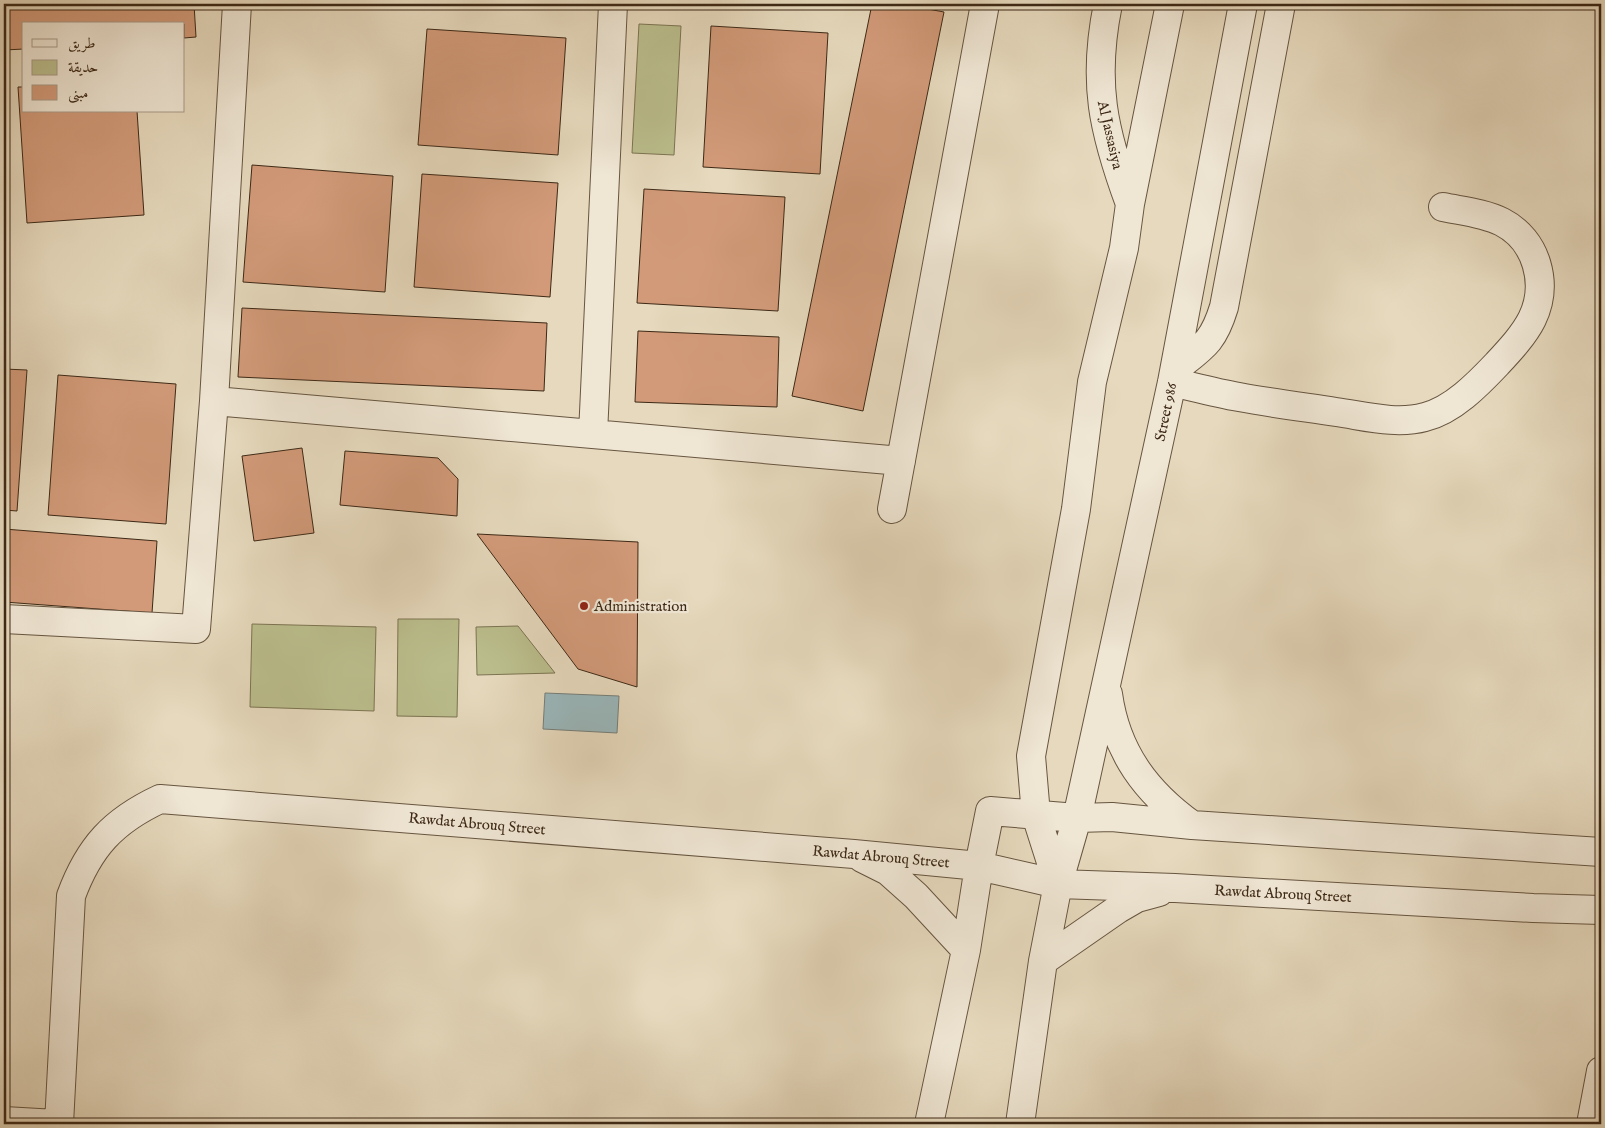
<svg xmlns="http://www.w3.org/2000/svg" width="1605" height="1128" font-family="'IM FELL English',Amiri,serif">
	<rect width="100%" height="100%" fill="#e6d9bd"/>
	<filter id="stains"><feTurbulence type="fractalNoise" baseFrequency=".004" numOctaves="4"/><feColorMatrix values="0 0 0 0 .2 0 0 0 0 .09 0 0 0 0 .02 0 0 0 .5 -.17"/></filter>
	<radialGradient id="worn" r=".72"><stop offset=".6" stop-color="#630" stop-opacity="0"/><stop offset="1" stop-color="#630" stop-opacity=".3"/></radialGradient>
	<path fill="#bbbe8d" stroke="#7c7452" d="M639 24 681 26 674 155 632 153Z
		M398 619H459L457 717 397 716Z
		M252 624 376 627 374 711 250 707Z
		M518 626 555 673 477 675 476 627Z"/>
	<path fill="#9ab7bb" stroke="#757e79" d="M545 693 619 696 617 733 543 729Z"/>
	<path fill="#d29a79" stroke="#3d2916" d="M4 4H194L196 37 184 38V24H24V49L4 50Z
		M872 4H901L944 12 863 411 792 396Z
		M711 26 828 33 820 174 703 167Z
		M427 29 566 38 558 155 418 145Z
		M18 87H24V111H137L144 215 27 223Z
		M252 165 393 176 385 292 243 282Z
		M422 174 558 183 550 297 414 287Z
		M644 189 785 197 778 311 637 303Z
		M242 308 547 323 544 391 238 377Z
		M638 331 779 337 777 407 635 402Z
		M4 369 27 370 17 511 4 510Z
		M58 375 176 384 166 524 48 515Z
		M302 448 314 533 254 541 242 456Z
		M345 451 438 458 458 479 457 516 340 505Z
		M4 529 157 541 152 613 4 602Z
		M477 534 638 542 637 687 578 669Z"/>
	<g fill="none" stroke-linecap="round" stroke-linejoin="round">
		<defs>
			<path id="minor" d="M1108 4C1092 82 1103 131 1130 204
				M1175 369C1203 347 1213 343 1224 307L1281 4
				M1172 382C1194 387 1216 393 1239 397 1271 403 1303 407 1336 412 1365 416 1396 425 1425 417 1453 410 1478 384 1497 364 1510 350 1524 335 1532 319 1549 284 1537 240 1502 222 1484 213 1462 211 1443 207
				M214 401 901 461
				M593 434 613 4
				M892 509 985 4
				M4 619 196 629 214 401 237 4
				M1108 694C1116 752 1146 792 1192 825
				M862 858 888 871 916 896 966 950
				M1058 884 1036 815 1031 756 1076 509 1092 382 1124 248 1130 204 1170 4
				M1043 961 1118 909 1137 898 1159 892
				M4 1121 56 1124
				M59 1124 71 896C89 847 113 821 160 799L854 854 979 866 1058 884 1175 888 1533 908 1601 910
				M929 1124 966 950 979 866 990 811 1077 818 1112 817 1192 825 1601 852
				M1020 1124 1043 961 1058 884 1077 818 1172 382 1243 4
				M1591 1124 1601 1071"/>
		</defs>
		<use href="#minor" stroke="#675540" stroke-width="30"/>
		<use href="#minor" stroke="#efe6d4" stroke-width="28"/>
	</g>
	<circle fill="#8f2418" stroke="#efe6d4" stroke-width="2" cx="584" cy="606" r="5"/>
	<g text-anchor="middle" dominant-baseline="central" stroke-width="4.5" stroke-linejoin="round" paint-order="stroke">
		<g font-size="15" fill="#3d2916" stroke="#efe6d4">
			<text transform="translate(1110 135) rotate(77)">Al Jassasiya</text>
			<text transform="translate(1166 412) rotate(-78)">Street 986</text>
			<text transform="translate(477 824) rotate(5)">Rawdat Abrouq Street</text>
			<text transform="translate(881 857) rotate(5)">Rawdat Abrouq Street</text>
			<text transform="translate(1283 894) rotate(3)">Rawdat Abrouq Street</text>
		</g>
		<g font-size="15" fill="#3d2916" stroke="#efe6d4" text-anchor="start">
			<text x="594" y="606">Administration</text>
		</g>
	</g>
	<rect width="1605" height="1128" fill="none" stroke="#e6d9bd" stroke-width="20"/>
	<rect x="5" y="5" width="1595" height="1118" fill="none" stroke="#3d2916" stroke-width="2.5"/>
	<rect x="10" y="10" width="1585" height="1108" fill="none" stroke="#3d2916"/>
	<rect x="22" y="22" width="162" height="90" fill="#efe6d4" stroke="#a89a88"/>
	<rect x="32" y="39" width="25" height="8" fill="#efe6d4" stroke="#a89a88"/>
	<text x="68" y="48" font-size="15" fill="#3d2916">طريق</text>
	<rect x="32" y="60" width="25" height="15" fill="#bbbe8d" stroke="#a89a88"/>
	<text x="68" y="72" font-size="15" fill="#3d2916">حديقة</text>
	<rect x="32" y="85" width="25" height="15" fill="#d29a79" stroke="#a89a88"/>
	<text x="68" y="98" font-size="15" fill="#3d2916">مبنى</text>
	<rect width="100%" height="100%" filter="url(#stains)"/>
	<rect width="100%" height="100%" fill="url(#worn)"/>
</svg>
